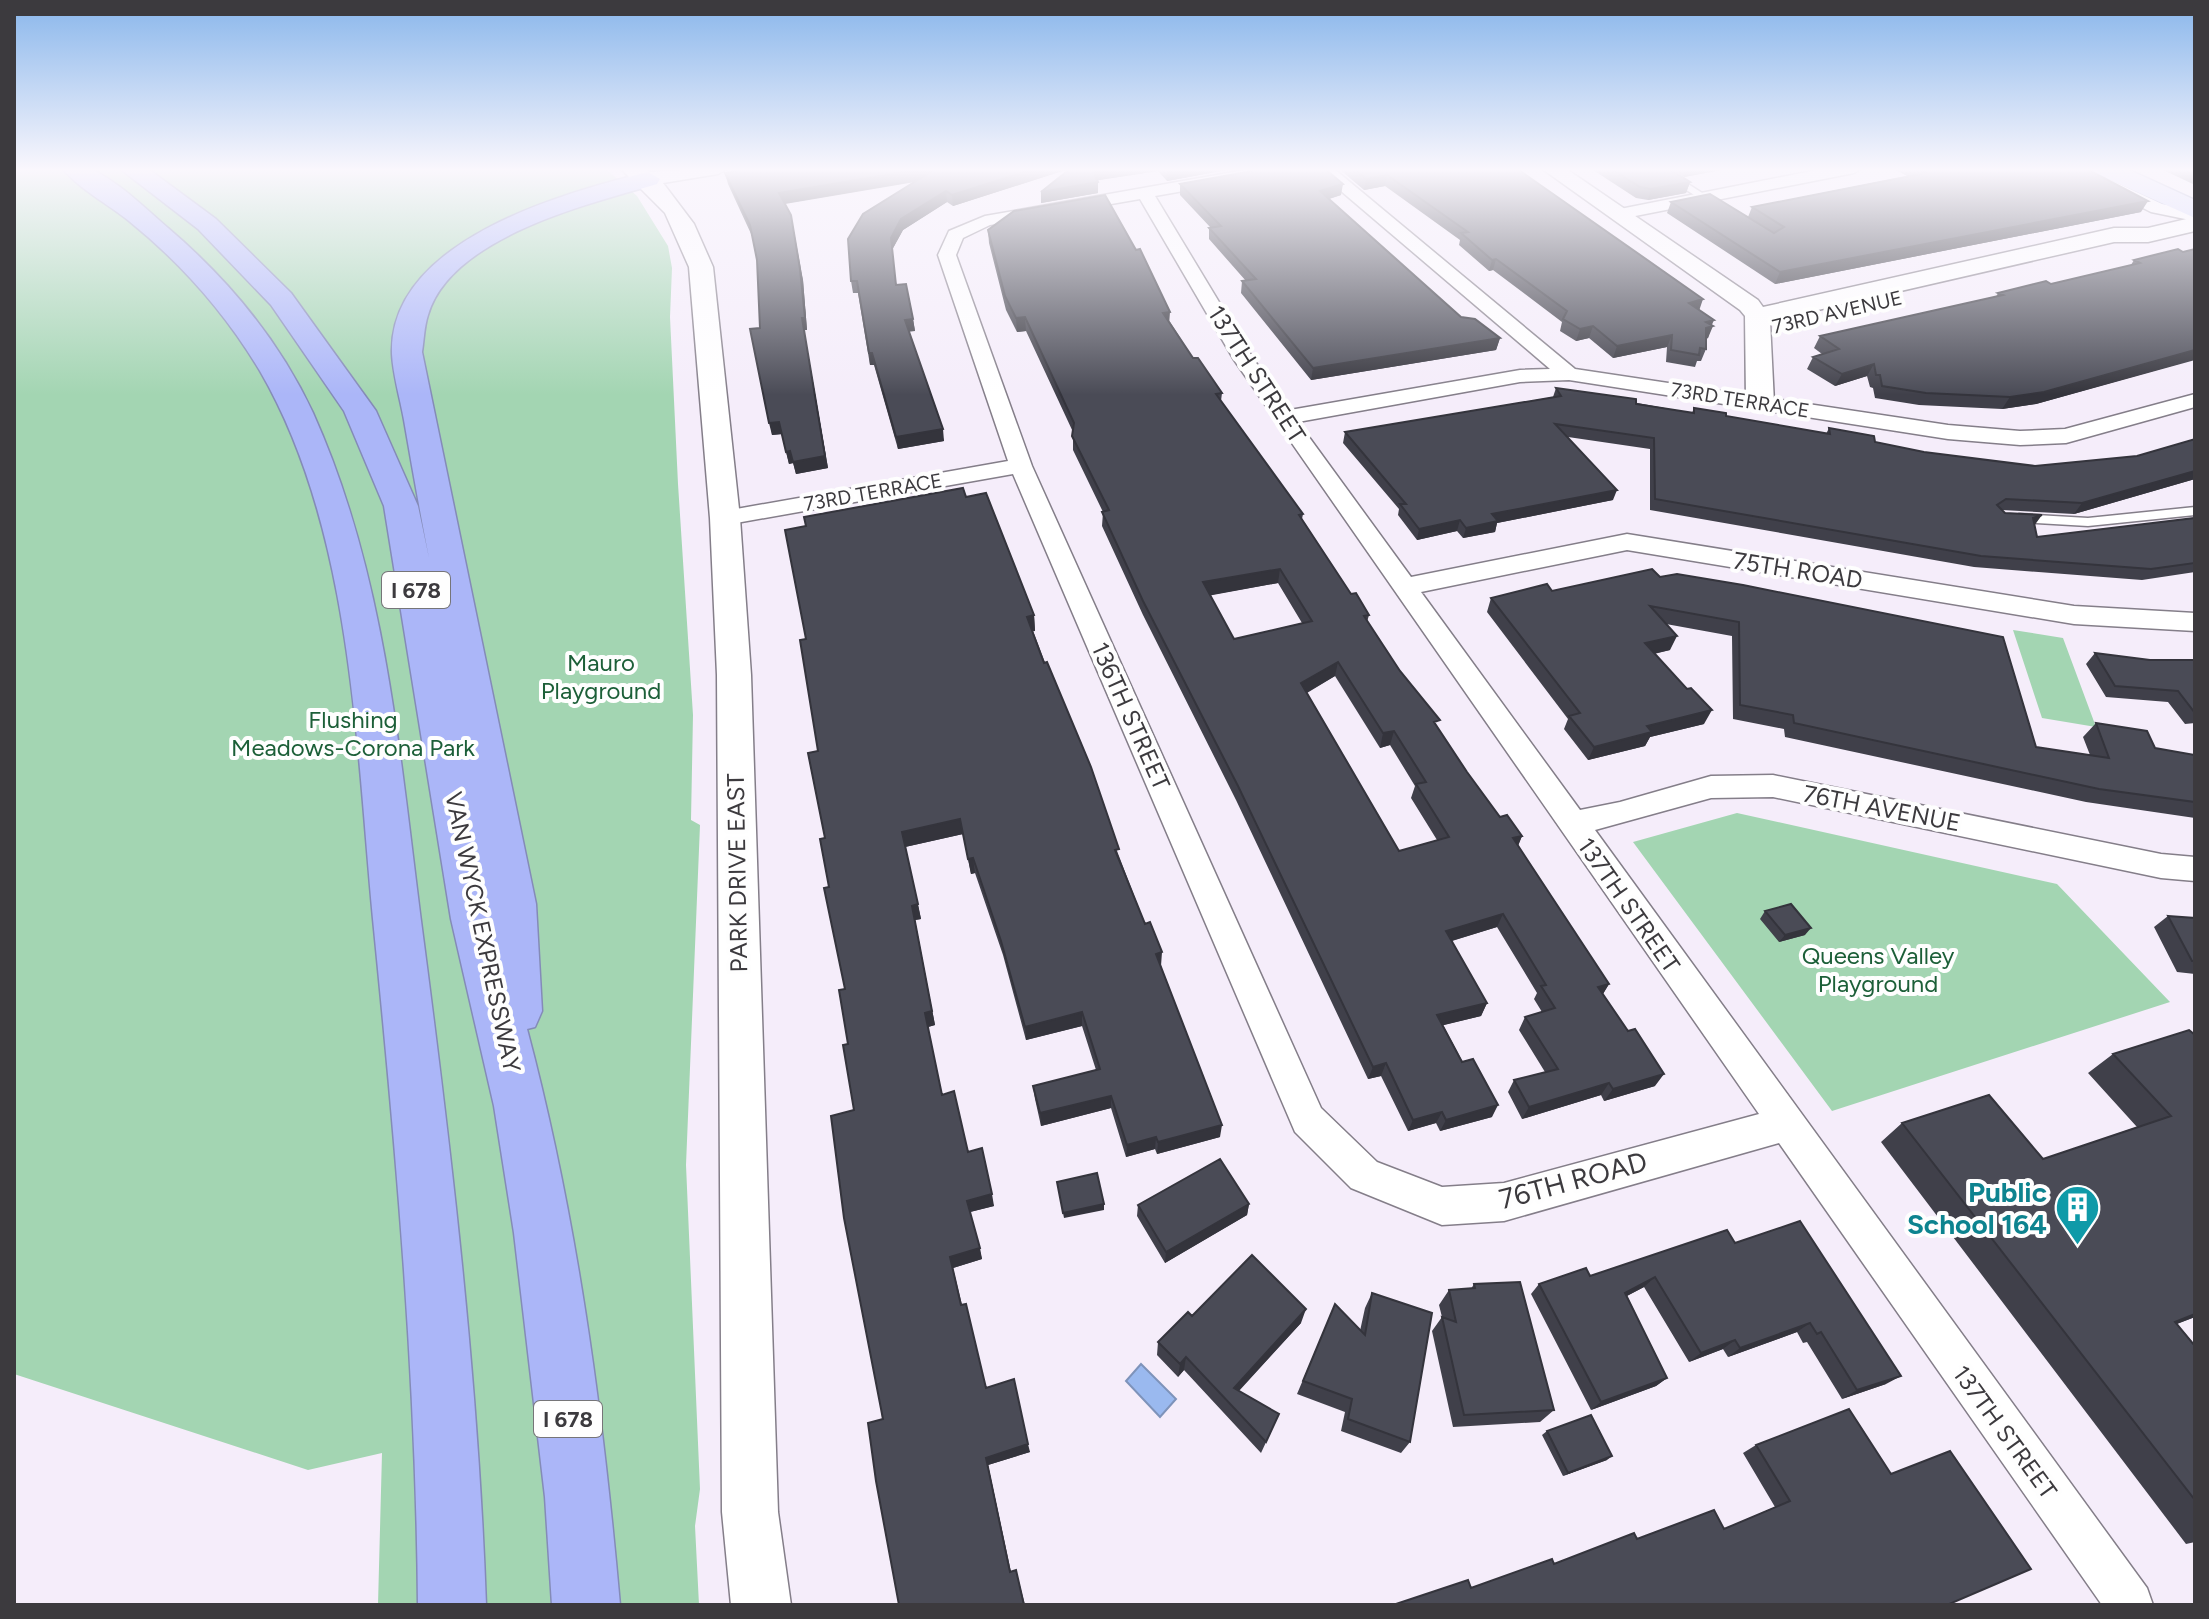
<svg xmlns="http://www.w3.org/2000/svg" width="2209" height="1619" font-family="Figtree,sans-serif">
	<rect width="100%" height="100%" fill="#f5edfa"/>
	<path fill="#a3d5b2" d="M14 168H605L637 196 668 246 672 268 670 317 678 484 693 715 691 820 700 825 686 1165 700 1489 695 1526 699 1605H378L382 1453 308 1470 14 1374Z
		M2013 630 2063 638 2096 727 2042 718Z
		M1737 813 2057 884 2170 1002 1832 1111 1633 842Z"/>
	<path fill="#9ab9ef" stroke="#7e93ba" stroke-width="2" d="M1141 1364 1176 1399 1160 1417 1126 1381Z"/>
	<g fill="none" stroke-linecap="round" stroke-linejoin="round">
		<defs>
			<path id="service" d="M1652 168H1663L1721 205 1713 207Z
				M2195 507V515L2088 526 2019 522 2013 518 2019 514 2088 518Z"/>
			<path id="minor" d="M1256 168H1294L1286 173 1155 196 1254 360 1290 410 1520 370 1550 369 1314 168H1333L1575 369 1948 425 2020 431 2065 429 2195 394V407L2066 443 2020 445 1948 439 1569 380 1520 382 1298 422 1411 577 1627 534 2074 606 2195 613V631L2074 624 1627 550 1421 592 1580 810 1620 802 1711 776 1773 775 2161 854 2195 857V881L2161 878 1773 797 1711 798 1595 830 2147 1588 2153 1605H2102L1779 1143 1504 1221 1442 1225 1351 1188 1295 1132 1013 474 725 525 713 518 725 511 1008 461 938 255 949 231 985 216ZM1140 199 1234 360 1759 1114 1504 1183 1442 1187 1377 1162 1321 1108 1032 466 956 255 963 238 990 225Z
				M1827 168H1862L1854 173 1620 219 1611 214 1620 209Z
				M2063 168H2085L2162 204 2195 211V221L2151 212Z"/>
			<path id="tertiary" d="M620 168H644L650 172 728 168 718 174 663 183 694 224 713 267 740 518 751 675 778 1512 791 1605H731L722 1512 717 675 710 518 689 267 665 213Z
				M1541 168H1565L1758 300 1763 307 2114 228H2148L2195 217V231L2148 242H2114L1770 321 1774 403 1770 409H1750L1746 403 1745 316 1740 310Z"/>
			<path id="primary" d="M2092 168H2125L2195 200V218L2095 173Z"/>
			<path id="motorway" d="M62 168C72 168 85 166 93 170 120 183 146 209 168 228 228 279 280 342 313 413 385 573 399 749 421 921 451 1149 478 1376 486 1605H418C416 1375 396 1148 373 919 356 742 352 529 260 371 226 314 181 263 129 221 108 204 79 189 62 168Z
				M119 168H147L216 219 291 293 376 411 418 506 429 558C420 512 412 466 404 420 400 398 393 375 392 354 388 241 563 193 648 172L660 179 657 184C588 204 451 237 428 315 424 327 424 340 422 352L536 904 542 1011 535 1027 527 1029C577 1217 603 1412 620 1605H552L545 1497 514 1233 494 1106 451 919 384 506 344 411 271 305 198 229Z"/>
		</defs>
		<use href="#service" stroke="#847e89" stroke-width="3"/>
		<use href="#minor" stroke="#847e89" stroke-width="3"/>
		<use href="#tertiary" stroke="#847e89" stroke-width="3"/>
		<use href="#primary" stroke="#848bb7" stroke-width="3"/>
		<use href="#motorway" stroke="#848bb7" stroke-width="3"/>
		<use href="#service" fill="#fff" fill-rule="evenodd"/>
		<use href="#minor" fill="#fff" fill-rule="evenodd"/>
		<use href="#tertiary" fill="#fff" fill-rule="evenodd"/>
		<use href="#primary" fill="#cdd3fb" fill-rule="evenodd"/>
		<use href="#motorway" fill="#abb6f8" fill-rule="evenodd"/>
	</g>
	<path fill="#40404a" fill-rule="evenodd" d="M754 168H1237L1167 181 1158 171 1098 180V193L1041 203V192L1071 168 953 206 947 202 903 230 892 250 896 285 913 319 915 331H909L944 441 898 449 874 365H870L858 293H853L851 281 915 182 785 204 803 280 807 330H804L828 468 796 474 793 463 789 464 782 434 772 435 760 328 757 260 752 236 728 184 725 173Z
		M1338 168H1517V169L1699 310 1711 326 1708 338 1706 339V349L1701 361H1697L1695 367 1666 362 1667 347 1613 358 1589 338 1576 341 1560 331 1562 322 1493 270 1489 271 1459 245 1460 240 1385 186 1364 190Z
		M1590 168H1668L1690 182 1686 193 1648 200 1636 198Z
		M1669 168H1732L1684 177Z
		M1892 168H2085L2141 212 1775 284 1667 213 1671 202 1748 217 1752 207 1907 176Z
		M2159 168H2195V185Z
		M1180 184 1341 195 1329 199 1461 317 1500 338 1496 350 1311 380 1241 293 1242 281H1246L1209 239V228H1211L1180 195Z
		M988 230 1170 322 1193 358 1222 393 1221 401 1303 514 1302 519 1351 594 1369 615 1367 622 1467 772 1500 817 1522 836 1518 846 1609 984 1603 994 1655 1086 1604 1101 1601 1095 1522 1119 1508 1092 1514 1080 1545 1072 1519 1030 1525 1017 1542 1012 1534 999 1537 993 1497 927 1452 941 1487 1003 1481 1016 1443 1025 1492 1117 1440 1131 1436 1123 1408 1131 1381 1076 1368 1079 1236 800 1143 615 1102 526 1103 512 1073 450V432L1026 331 1017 332 1006 310 989 243ZM1278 583 1302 623 1234 639 1210 595ZM1335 676 1380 748 1390 745 1415 786 1411 798 1437 840 1399 851 1307 693Z
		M2178 249V364L2036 404 2002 409 1919 405 1875 398 1873 388 1870 387 1867 376 1835 386 1807 369 1813 357 1822 354 1814 348 1820 336 1996 297 1998 293 2051 284 2131 265 2134 260Z
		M1556 388 1692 413 1694 408 1726 416 1826 434 1829 428 1875 442 1924 452 2035 466 2137 456 2195 439V479L2074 514 2002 510 2005 513 2034 526 2037 537 2195 518V572L2142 580 1974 567 1650 510V449L1568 437 1613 500 1497 523 1495 532 1463 538 1457 531 1417 540 1398 515 1399 509 1343 443 1345 432 1553 397Z
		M966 497 1034 615 1035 631H1033L1161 966 1220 1137 1157 1154 1155 1149 1126 1157 1111 1108 1041 1126 1035 1099 1033 1086 1096 1070 1082 1026 1026 1040 1003 955 975 873 971 874 963 834 905 847 921 919 915 920 935 1025 928 1027 942 1094 968 1152 994 1206 970 1212 982 1259 953 1268 962 1305 986 1388 1030 1452 988 1465 1011 1572 1016 1570 1025 1605H899L854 1110 845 989 829 887 818 751 806 639Z
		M1660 577 2036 747 2090 755 2083 737 2096 723 2155 748 2195 755V818L2086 802 1785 737 1784 729 1733 719 1732 636 1666 624 1670 650 1654 654 1704 724 1650 737 1645 746 1588 760 1564 729 1568 719 1487 612 1491 598Z
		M2095 653 2150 660H2195V723L2185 724 2168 702 2106 697 2086 664Z
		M1765 911 1805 935 1779 942 1760 919Z
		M2168 916 2195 918V974L2177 972 2154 927Z
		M2195 1035V1317L2177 1324 2195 1345V1542L2186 1544 1881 1142 1902 1123 2043 1159 2137 1127 2088 1073 2113 1054Z
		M1249 1204 1247 1215 1165 1263 1137 1216 1138 1205Z
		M1735 1243 1886 1384 1842 1399 1807 1342 1803 1343 1797 1332 1728 1357 1723 1349 1689 1362 1644 1287 1627 1296 1667 1378 1656 1386 1591 1410 1531 1294 1539 1284 1590 1276Z
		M1474 1284 1554 1410 1540 1422 1453 1427 1432 1331 1442 1317 1439 1305 1449 1290 1471 1289Z
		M1372 1293 1410 1442 1401 1453 1341 1431 1345 1412 1297 1394 1335 1304 1360 1331 1365 1308Z
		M1192 1316 1301 1323 1239 1391 1279 1414 1261 1453 1184 1370 1178 1377 1157 1355 1158 1342Z
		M1547 1431 1607 1460 1563 1476 1542 1435Z
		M1756 1445 1947 1605 1471 1588 1637 1539 1724 1529 1775 1507 1743 1453Z"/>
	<path fill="#34343c" d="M928 168H940L941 177 782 204 779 193Z
		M1037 168H1072L953 206 952 195Z
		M1103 168H1158V171L1093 181V170Z
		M1176 168H1237L1167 181V170Z
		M1687 168H1732L1684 177Z
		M1387 175 1385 186 1364 190 1366 179Z
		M1098 182V193L1041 203V192Z
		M1690 182 1686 193 1648 200 1651 189Z
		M1343 184 1341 195 1319 202 1320 191Z
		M946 191 947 202 903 230 892 250 891 238 901 219Z
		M2148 201 2141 212 1775 284 1780 272Z
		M791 215 803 280 807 330H804L828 468 796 474 793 462 802 318Z
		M1496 259 1493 270 1489 271 1492 260Z
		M1703 299 1699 311 1689 303Z
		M1170 312 1169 325 1163 313Z
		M1025 317 1026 331 1017 332 1016 318Z
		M913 319 915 331 907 332 905 320Z
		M1714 320 1711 327 1713 326 1708 338 1701 340 1706 322Z
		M1593 326 1589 338 1576 341 1580 329Z
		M1672 335 1667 347 1613 358 1617 346Z
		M1500 338 1496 350 1311 380 1313 368Z
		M2195 350V360L2036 404 2002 409 2010 397Z
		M869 353H872L874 365H870Z
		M1874 364 1867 376 1835 386 1842 374Z
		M779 422 782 434 772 435 769 423Z
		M943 429 944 441 898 449 896 437Z
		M790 451 793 463 789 464 786 452Z
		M2195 471V479L2074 514 2082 503Z
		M1617 490 1613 500 1497 523 1495 532 1463 538 1466 528 1492 514Z
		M2042 515 2034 526 2033 518Z
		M1460 520 1457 531 1417 540 1419 529Z
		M1280 569 1278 583 1202 597 1203 582Z
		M1034 615 1035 631 1028 632 1027 617Z
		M1677 636 1670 650 1639 657 1645 643Z
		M1338 662 1335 676 1299 697 1301 683Z
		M1712 710 1704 724 1650 737 1645 746 1588 760 1594 747 1647 726Z
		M1394 731 1390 745 1380 748 1383 733Z
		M960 819 963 834 905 847 902 832Z
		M1522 836 1516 850 1513 838Z
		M973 858 975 873 971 874 968 859Z
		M918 904 921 919 915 920 935 1025 928 1027 925 1013 912 906Z
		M1503 914 1497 927 1441 944 1446 931Z
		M1811 928 1805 935 1779 942 1785 935Z
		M1162 952 1161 966 1156 954Z
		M1609 984 1601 997 1598 987Z
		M1487 1003 1481 1016 1432 1028 1437 1015Z
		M1082 1012V1026L1026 1040 1025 1027Z
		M1386 1063 1381 1076 1368 1079 1373 1067Z
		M1664 1074 1655 1086 1604 1101 1613 1089Z
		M1609 1083 1601 1095 1522 1119 1529 1107Z
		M1111 1096V1108L1041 1126 1040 1113Z
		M1498 1105 1492 1117 1440 1131 1446 1120Z
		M1442 1112 1436 1123 1408 1131 1413 1120Z
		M1222 1125 1220 1137 1157 1154 1158 1142Z
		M1156 1137 1155 1149 1126 1157 1127 1145Z
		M992 1194 994 1206 970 1212 967 1201Z
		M1104 1204V1210L1064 1218 1063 1213Z
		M1249 1204 1247 1215 1165 1263 1166 1252Z
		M980 1248 982 1259 953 1268 950 1257Z
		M1655 1277 1644 1287 1615 1302 1625 1293Z
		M1306 1309 1301 1323 1230 1400 1234 1388Z
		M2195 1314V1317L2144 1336 2175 1322Z
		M1810 1323 1797 1332 1728 1357 1740 1348Z
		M1735 1340 1723 1349 1689 1362 1701 1353Z
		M1186 1357 1184 1370 1178 1377 1180 1364Z
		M1901 1376 1886 1384 1842 1399 1857 1390Z
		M1667 1378 1656 1386 1591 1410 1601 1402Z
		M1028 1444 1030 1452 988 1465 1012 1578 986 1458Z
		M1612 1456 1607 1460 1563 1476 1568 1473Z"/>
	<path fill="#4a4b56" stroke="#34343c" stroke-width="2" fill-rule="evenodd" d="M754 168H928L779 193 791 215 800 269 805 318H802L825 456 793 462 790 451 786 452 779 422 769 423 750 329 760 328 757 260 750 225 725 173Z
		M937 168H1037L952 195 946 191 901 219 891 238 896 285 906 284 913 319 905 320 943 429 896 437 872 353H869L857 281H851L848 239 863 214Z
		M1071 168H1103L1093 170 1098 182 1041 192Z
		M1269 168H1324L1343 184 1320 191 1461 317 1475 319 1500 338 1313 368 1242 281 1256 279 1209 228 1221 226 1180 184Z
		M1353 168H1516L1703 299 1689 303 1714 320 1706 322 1713 326 1706 328V349L1700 348 1699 355 1671 350 1672 335 1617 346 1593 326 1580 329 1563 319 1567 311 1496 259 1492 260 1461 233 1468 232 1387 175 1366 179Z
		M1610 168H1668L1690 182 1651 189 1640 187Z
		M1918 168H2085L2148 201 1780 272 1671 202 1710 194 1774 233 1784 227 1752 207 1926 173Z
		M1105 195 1136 250 1140 249 1170 312 1163 313 1193 358H1198L1222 393 1216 394 1303 514 1299 515 1351 594 1356 593 1369 615 1364 616 1400 671 1440 720 1434 722 1467 772 1500 817 1507 815 1522 836 1513 838 1609 984 1598 987 1628 1031 1635 1029 1664 1074 1613 1089 1609 1083 1529 1107 1514 1080 1558 1069 1525 1017 1555 1008 1541 986 1546 985 1503 914 1446 931 1487 1003 1437 1015 1462 1062 1473 1059 1498 1105 1446 1120 1442 1112 1413 1120 1386 1063 1373 1067 1238 786 1143 601 1102 512 1109 510 1072 436 1074 423 1025 317 1016 318 1005 296 988 230 1014 211ZM1280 569 1312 621 1234 639 1203 582ZM1338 662 1383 733 1394 731 1426 782 1416 784 1449 837 1399 851 1301 683Z
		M2178 249 2183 252 2195 249V350L2044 392 2010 397 1926 393 1882 386 1880 375H1876L1874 364 1842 374 1813 357 1839 349 1820 336 2003 295 1998 293 2046 281 2051 284 2140 263 2134 260Z
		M1556 388 1636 399V404L1694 413V408L1726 413V416L1830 434 1829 428 1874 436 1875 442 1924 452 2035 466 2137 456 2195 439V471L2082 503 2006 499 1997 505 2005 513 2042 515 2033 518 2037 537 2195 518V563L2151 569 1981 556 1655 499 1654 438 1555 424 1617 490 1492 514 1498 521 1466 528 1460 520 1419 529 1400 504H1406L1345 432 1561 396Z
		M963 488 966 497 986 493 1034 615 1027 617 1044 663 1047 662 1091 767 1119 849 1115 850 1145 924 1150 922 1162 952 1156 954 1222 1125 1158 1142 1156 1137 1127 1145 1111 1096 1040 1113 1033 1086 1100 1069 1082 1012 1025 1027 1001 941 973 858 968 859 960 819 902 832 918 904 912 906 932 1011 925 1013 942 1095 954 1091 968 1152 982 1148 992 1194 967 1201 980 1248 950 1257 961 1305 966 1304 986 1388 1014 1379 1028 1444 986 1458 1010 1572 1016 1570 1024 1605H899L876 1481 868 1423 883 1419 844 1218 831 1116 854 1110 843 1045 848 1044 839 990 845 989 824 888 829 887 820 839 825 838 808 753 818 751 800 640 806 639 785 530 806 526 804 517Z
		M1652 569 1660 577 1677 574 1743 585 2003 637 2036 747 2109 758 2096 723 2147 731 2155 748 2195 755V802L2099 789 1794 723 1793 715 1740 705 1739 622 1650 606 1677 636 1645 643 1687 689 1691 688 1712 710 1647 726 1652 732 1594 747 1569 716 1580 713 1491 598 1547 584 1552 591Z
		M2095 653 2150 660H2195V713L2178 691 2115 686Z
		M1791 904 1811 928 1785 935 1765 911Z
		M2168 916 2195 918V961H2192Z
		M2189 1030 2195 1035V1314L2175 1322 2195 1346V1500L1902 1123 1989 1095 2043 1159 2171 1116 2113 1054Z
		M1220 1159 1249 1204 1166 1252 1138 1205Z
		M1097 1173 1104 1204 1063 1213 1057 1182Z
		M1800 1221 1901 1376 1857 1390 1821 1332 1817 1334 1810 1323 1740 1348 1735 1340 1701 1353 1655 1277 1625 1293 1667 1378 1601 1402 1539 1284 1586 1268 1590 1276 1727 1230 1735 1243Z
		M1252 1255 1306 1309 1234 1388 1279 1414 1266 1442 1186 1357 1180 1364 1158 1342 1188 1312 1192 1316Z
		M1520 1282 1554 1410 1464 1415 1442 1317 1456 1322 1449 1290 1475 1288 1474 1284Z
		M1372 1293 1432 1313 1410 1442 1348 1419 1352 1399 1303 1381 1335 1304 1365 1335Z
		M1849 1409 1891 1474 1950 1451 2031 1569 1947 1605H1393L1468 1580 1471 1588 1552 1559 1554 1564 1634 1533 1637 1539 1714 1510 1724 1529 1790 1501 1756 1445Z
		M1591 1415 1612 1456 1568 1473 1547 1431Z"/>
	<linearGradient id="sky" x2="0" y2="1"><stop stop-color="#89b6eb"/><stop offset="0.43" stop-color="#faf7fd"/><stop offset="1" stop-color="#faf7fd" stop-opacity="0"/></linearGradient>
	<rect width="2209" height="395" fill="url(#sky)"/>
	<defs>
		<symbol id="building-pin" viewBox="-11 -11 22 30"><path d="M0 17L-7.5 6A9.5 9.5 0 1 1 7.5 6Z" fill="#0f9aa8" stroke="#fefefe"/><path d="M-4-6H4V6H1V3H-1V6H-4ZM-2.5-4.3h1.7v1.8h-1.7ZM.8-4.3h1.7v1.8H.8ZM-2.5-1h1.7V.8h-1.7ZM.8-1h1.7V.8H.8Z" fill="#fff"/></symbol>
	</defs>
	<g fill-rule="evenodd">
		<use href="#building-pin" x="2052" y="1182" width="51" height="69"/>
	</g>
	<g text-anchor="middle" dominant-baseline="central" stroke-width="8" stroke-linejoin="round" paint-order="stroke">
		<g font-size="20" fill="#3c3a3e" stroke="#fefefe">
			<text transform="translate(1837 312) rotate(-13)">73RD AVENUE</text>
			<text transform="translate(1740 400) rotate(9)">73RD TERRACE</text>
			<text transform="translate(873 492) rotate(-10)">73RD TERRACE</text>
		</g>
		<g fill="#fefefe" stroke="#767578" stroke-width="2">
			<rect x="382" y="572" width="68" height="36" rx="6"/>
			<rect x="534" y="1401" width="68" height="36" rx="6"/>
		</g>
		<g font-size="22" font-weight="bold" fill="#3c3a3e">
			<text x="416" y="590">I 678</text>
			<text x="568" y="1419">I 678</text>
		</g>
		<g font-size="24" fill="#3c3a3e" stroke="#fefefe">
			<text transform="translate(1257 374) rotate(57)">137TH STREET</text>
			<text transform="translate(1798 570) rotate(9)">75TH ROAD</text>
			<text transform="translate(1131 716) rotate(66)">136TH STREET</text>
			<text transform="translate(1882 808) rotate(11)">76TH AVENUE</text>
			<text transform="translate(737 873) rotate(-91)">PARK DRIVE EAST</text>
			<text transform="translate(1629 905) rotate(55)">137TH STREET</text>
			<text transform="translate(483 932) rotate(78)">VAN WYCK EXPRESSWAY</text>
			<text transform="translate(2005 1432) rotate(54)">137TH STREET</text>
		</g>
		<g font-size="24" fill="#1c5f38" stroke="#fefefe">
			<text x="601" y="662">Mauro<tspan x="601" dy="28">Playground</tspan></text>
			<text x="353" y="719">Flushing<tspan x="353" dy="28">Meadows-Corona Park</tspan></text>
			<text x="1878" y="955">Queens Valley<tspan x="1878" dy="28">Playground</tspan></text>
		</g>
		<g font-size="28" fill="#3c3a3e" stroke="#fefefe">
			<text transform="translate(1573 1180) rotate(-15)">76TH ROAD</text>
		</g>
		<g font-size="28" font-weight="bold" fill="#0d838f" stroke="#fefefe" text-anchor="end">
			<text x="2047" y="1192">Public<tspan x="2047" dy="32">School 164</tspan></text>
		</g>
	</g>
	<rect width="2209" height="1619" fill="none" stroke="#3c3a3e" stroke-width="32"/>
</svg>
